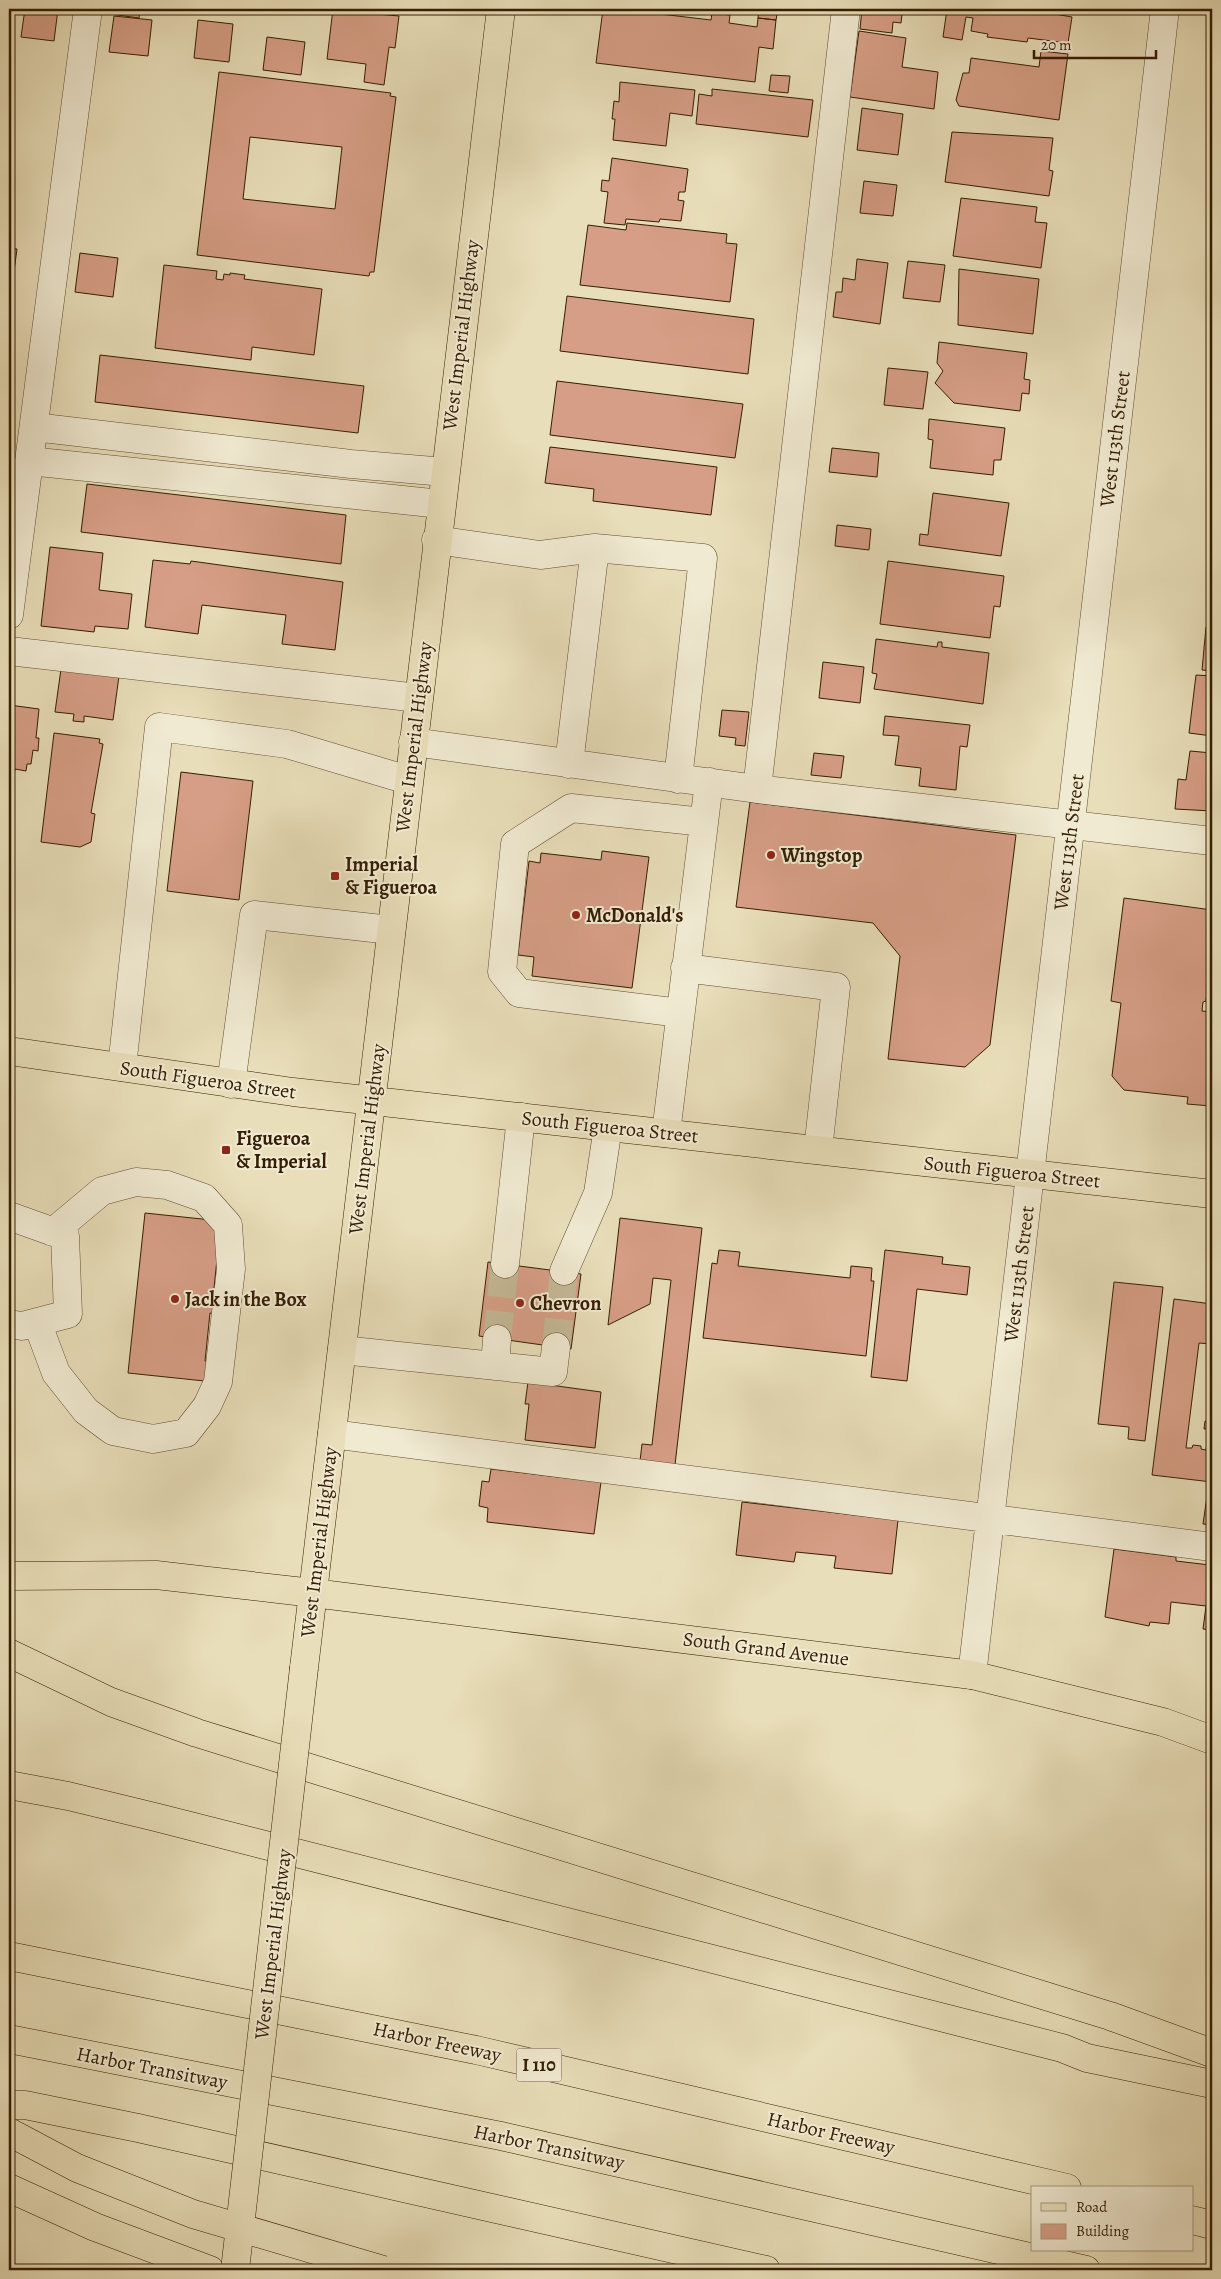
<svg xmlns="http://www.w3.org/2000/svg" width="1221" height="2279" font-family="Alegreya,serif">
	<rect width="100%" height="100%" fill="#e8deb9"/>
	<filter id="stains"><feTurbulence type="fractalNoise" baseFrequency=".004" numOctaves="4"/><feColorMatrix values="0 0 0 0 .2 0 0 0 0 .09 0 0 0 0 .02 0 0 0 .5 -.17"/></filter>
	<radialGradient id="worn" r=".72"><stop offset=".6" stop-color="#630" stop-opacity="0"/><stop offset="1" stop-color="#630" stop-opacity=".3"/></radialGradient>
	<path fill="#d69e86" stroke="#351d03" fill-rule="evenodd" d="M25 9H58L54 41 21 37Z
		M111 9H140L139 18 110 14Z
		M333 9 370 13 371 9H379L378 14 399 16 395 48 389 47 384 85 364 82 366 64 327 59Z
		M603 9 633 11V9H653L652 13 711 20 712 13 730 15 729 23 757 27 758 18 776 20 773 49 759 47 755 82 596 63Z
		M759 9H778L776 20 758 18Z
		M862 9 902 14 901 23 893 22 892 33 860 29Z
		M947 9H1049V13L1072 17 1068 43 1028 38 1027 42 987 37 988 34 971 31 973 18 966 17 962 40 943 37Z
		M114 16 152 20 148 56 109 52Z
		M198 20 233 24 229 62 194 58Z
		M859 31 906 38 902 67 938 72 934 109 850 97Z
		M267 37 305 42 301 75 263 70Z
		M1041 51 1068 54 1059 120 959 106 956 100 963 73H969L971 58 1039 67Z
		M219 72 391 93 390 96 396 97 374 272H370L369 276 197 255ZM250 137 342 147 335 209 243 199Z
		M771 75 790 76 788 93 769 91Z
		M620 82 695 90 692 116 670 113 666 146 613 140 615 119H612L614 101 619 102Z
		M712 89 813 100 808 137 696 124 699 94 712 96Z
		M862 108 903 114 898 155 857 150Z
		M952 132 1053 138 1049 170 1053 171 1049 196 945 182Z
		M612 158 688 169 685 192H679L678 200 684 201 681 221 660 219 659 222 626 219 625 225 604 223 608 192 601 191 602 180 609 181Z
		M864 181 897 185 893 216 860 213Z
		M961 198 1037 207 1035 222 1047 223 1041 268 953 256Z
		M627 223 727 234 726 243 737 244 730 302 580 285 588 225 626 230Z
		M9 248 17 249 13 279H9Z
		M80 253 118 258 113 297 75 292Z
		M857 259 888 263 880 324 833 317 836 292H842L843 278 855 280Z
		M908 261 945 265 940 302 903 298Z
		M164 265 217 271 216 279 223 280 224 274 230 275V273L245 275 244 279 322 289 314 355 252 347 251 360 155 348Z
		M959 269 1039 279 1033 334 958 325Z
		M567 296 754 319 748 374 560 351Z
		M939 342 1027 353 1024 379 1030 380 1029 394 1022 393 1020 411 954 403 935 383 943 371 937 363Z
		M100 355 364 386 358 433 95 402Z
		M888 368 928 372 923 409 884 405Z
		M557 381 743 404 735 458 550 435Z
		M929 419 1005 428 1001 460H994L993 475 930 468 933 440 928 439Z
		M550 447 717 467 711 515 593 501 594 489 545 483Z
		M832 448 879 453 877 477 829 472Z
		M87 484 346 515 341 564 81 532Z
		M933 493 1009 503 1001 556 919 545 920 534 928 535Z
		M837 525 871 529 869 550 835 546Z
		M50 547 103 553 99 590 132 594 128 629 95 626 94 632 41 626Z
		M153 560 190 564 191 561 343 582 335 650 282 644 286 615 202 605 198 634 145 627Z
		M888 561 1004 576 1000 607 994 606 990 638 880 624Z
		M1212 618V671L1202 670 1206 627 1211 628Z
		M876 639 937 647 938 642H942V647L989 653 983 704 874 689 877 674 872 673Z
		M823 662 864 667 860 703 819 698Z
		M61 669 119 676 113 720 84 716V722L73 721 74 714 55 712Z
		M1196 675 1212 676V736L1189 733Z
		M9 705 39 709 36 738H39L38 751 33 750 31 764H27L26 771 15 769 12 785H9Z
		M722 710 749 712 745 746 735 745 736 738 719 736Z
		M885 716 970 725 967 747 960 746 956 790 919 786 921 768 895 765 899 736 883 735Z
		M54 733 100 739 99 743 103 744 91 813 95 814 91 842 80 847 41 842Z
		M1190 751 1212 753V811L1175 809 1178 779 1186 780Z
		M814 753 844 756 841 778 811 775Z
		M181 772 253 781 239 900 167 891Z
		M750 802 1016 835 990 1045 965 1067 888 1059 900 956 873 923 736 907Z
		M602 851 649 857 632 988 532 976 534 957 518 955 529 861 540 863 541 853 601 860Z
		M1124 898 1212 910V945L1206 1001 1203 1002 1202 1011 1212 1012 1211 1106 1187 1104 1188 1097 1124 1090 1112 1076 1121 1003 1111 1001Z
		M145 1213 221 1221 214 1288 223 1289 220 1315 210 1313 205 1361 217 1362 214 1382 128 1373Z
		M620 1218 702 1228 675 1465 640 1461 642 1444 652 1445 671 1280 653 1278 650 1304 608 1325Z
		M719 1250 740 1252 738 1266 850 1278 851 1266 872 1268 871 1281H874L866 1356 703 1338 712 1263 717 1264Z
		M885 1250 943 1257 942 1264 970 1267 967 1295 917 1289 907 1381 871 1377Z
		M488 1262 581 1274 571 1349 479 1336Z
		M1114 1282 1163 1287 1145 1441 1128 1439 1129 1427 1098 1424Z
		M1174 1299 1212 1304V1344L1199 1343 1186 1448H1192L1193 1445 1201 1446V1449L1206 1450 1209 1429H1204L1205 1421H1209L1212 1395V1482L1152 1475Z
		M528 1382 601 1392 595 1448 525 1440 529 1404H525Z
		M491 1469 601 1482 594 1534 487 1522 488 1508 479 1506 482 1481 489 1482Z
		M1208 1489H1212V1525L1203 1524Z
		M742 1502 898 1520 892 1574 834 1568 836 1556 796 1552 794 1562 736 1555Z
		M1114 1549 1176 1557V1561L1210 1565 1212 1562V1630L1203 1629 1206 1606 1171 1602 1169 1624 1150 1622 1149 1626 1105 1617Z"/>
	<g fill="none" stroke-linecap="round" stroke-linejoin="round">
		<path stroke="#c4b795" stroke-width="28" stroke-dasharray="28 14" stroke-linecap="butt" d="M497 1339 505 1264
			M556 1347 564 1271"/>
		<defs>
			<path id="minor" d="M34 427 351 464 445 472
				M29 461 441 504
				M436 540 540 555 595 548 703 558 678 779
				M9 615 88 9
				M9 651 418 698
				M413 742 757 789 1212 841
				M569 764 595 548
				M757 789 846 9
				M685 968 836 987 818 1150
				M680 1013 519 993 502 972 515 844 571 808 704 822
				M122 1067 159 727 287 744 408 780
				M231 1084 254 915 391 930
				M666 1133 709 782
				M9 1216 65 1236 68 1314 22 1326 9 1324
				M505 1264 521 1117
				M564 1271 598 1193 608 1127
				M37 1322 56 1373 86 1411 113 1431 153 1439 186 1433 207 1406 218 1382 231 1269 228 1225 204 1198 167 1185 136 1182 102 1191 53 1232
				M342 1350 553 1372 556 1347
				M495 1366 497 1339
				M332 1434 1212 1547
				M972 1675 1165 9"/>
			<path id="major" d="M9 1051 293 1092 1212 1194
				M313 1593 972 1675 1163 1722 1212 1740
				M304 1668 501 9"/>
			<path id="highway" d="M9 1576 156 1575 313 1593
				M9 1653 111 1702 197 1733 1110 2016 1212 2053
				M9 1785 68 1796 155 1817 1062 2048 1087 2058 1212 2084
				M9 1956 476 2050 1067 2188
				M9 2039 501 2136 1086 2270
				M9 2105H25L138 2128 766 2270
				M9 2188 95 2227 210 2270
				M1192 2220 1212 2225"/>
		</defs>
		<use href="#minor" stroke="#624d30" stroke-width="29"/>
		<use href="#major" stroke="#351d03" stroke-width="29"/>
		<use href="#highway" stroke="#351d03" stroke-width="29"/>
		<use href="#minor" stroke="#f0ead2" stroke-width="28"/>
		<use href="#major" stroke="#e8deb9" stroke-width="28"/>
		<use href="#highway" stroke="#e8deb9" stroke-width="28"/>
		<defs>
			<path id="major-bridge" d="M235 2270 304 1668"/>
			<path id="highway-bridge" d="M9 2132 77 2168 193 2214 383 2270"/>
		</defs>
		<use href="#major-bridge" stroke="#351d03" stroke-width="29" stroke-linecap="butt"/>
		<use href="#highway-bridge" stroke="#351d03" stroke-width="29" stroke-linecap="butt"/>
		<use href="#major-bridge" stroke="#e8deb9" stroke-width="28"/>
		<use href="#highway-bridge" stroke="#e8deb9" stroke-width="28"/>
	</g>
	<g fill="#8f2418" stroke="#f0ead2" stroke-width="2">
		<circle cx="771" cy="855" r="5"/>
		<rect x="330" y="871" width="10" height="10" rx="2.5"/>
		<circle cx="576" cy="915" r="5"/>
		<rect x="221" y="1145" width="10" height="10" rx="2.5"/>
		<circle cx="175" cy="1299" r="5"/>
		<circle cx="520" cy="1303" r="5"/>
	</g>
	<g text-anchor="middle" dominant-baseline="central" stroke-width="4" stroke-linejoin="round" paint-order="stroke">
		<rect fill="#f0ead2" stroke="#6d5a41" stroke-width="1" x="516.5" y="2048.5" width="45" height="33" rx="4"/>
		<g font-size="19" font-weight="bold" fill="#351d03">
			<text x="539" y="2065">I 110</text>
		</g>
		<g font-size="20" fill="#351d03" stroke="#f0ead2">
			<text transform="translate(461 335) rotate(-83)">West Imperial Highway</text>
			<text transform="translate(1115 439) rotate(-83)">West 113th Street</text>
			<text transform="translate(414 737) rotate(-83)">West Imperial Highway</text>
			<text transform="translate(1069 842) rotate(-83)">West 113th Street</text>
			<text transform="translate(208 1080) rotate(8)">South Figueroa Street</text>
			<text transform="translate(610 1127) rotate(6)">South Figueroa Street</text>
			<text transform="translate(367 1139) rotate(-83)">West Imperial Highway</text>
			<text transform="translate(1012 1172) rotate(6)">South Figueroa Street</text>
			<text transform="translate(1019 1274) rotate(-83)">West 113th Street</text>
			<text transform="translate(319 1542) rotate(-83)">West Imperial Highway</text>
			<text transform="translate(766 1649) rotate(7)">South Grand Avenue</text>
			<text transform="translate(273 1944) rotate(-83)">West Imperial Highway</text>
			<text transform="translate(437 2042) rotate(12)">Harbor Freeway</text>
			<text transform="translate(152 2068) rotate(11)">Harbor Transitway</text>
			<text transform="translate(831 2133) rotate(13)">Harbor Freeway</text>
			<text transform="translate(549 2147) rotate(12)">Harbor Transitway</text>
		</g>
		<g font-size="20" font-weight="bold" fill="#351d03" stroke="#f0ead2" text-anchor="start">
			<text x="781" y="855">Wingstop</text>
			<text x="345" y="864">Imperial<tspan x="345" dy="23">&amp; Figueroa</tspan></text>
			<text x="586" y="915">McDonald's</text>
			<text x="236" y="1138">Figueroa<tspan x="236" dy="23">&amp; Imperial</tspan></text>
			<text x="185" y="1299">Jack in the Box</text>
			<text x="530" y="1303">Chevron</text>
		</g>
	</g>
	<rect width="1221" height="2279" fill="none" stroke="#e8deb9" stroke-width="30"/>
	<rect x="10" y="10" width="1201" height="2259" fill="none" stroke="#351d03" stroke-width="2.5"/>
	<rect x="15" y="15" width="1191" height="2249" fill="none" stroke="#351d03"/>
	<rect x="1031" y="2186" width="162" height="65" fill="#f0ead2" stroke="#a5987f"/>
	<rect x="1041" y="2203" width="25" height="8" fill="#e8deb9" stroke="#a5987f"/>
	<text x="1076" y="2212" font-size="15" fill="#351d03">Road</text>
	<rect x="1041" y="2224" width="25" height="15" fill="#d69e86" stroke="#a5987f"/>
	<text x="1076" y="2236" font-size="15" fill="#351d03">Building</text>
	<path d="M1034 50v8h122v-8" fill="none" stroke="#351d03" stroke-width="2.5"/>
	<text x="1041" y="50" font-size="15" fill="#351d03" stroke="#f0ead2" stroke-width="4" paint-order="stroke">20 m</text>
	<rect width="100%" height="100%" filter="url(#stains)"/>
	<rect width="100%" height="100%" fill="url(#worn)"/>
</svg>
